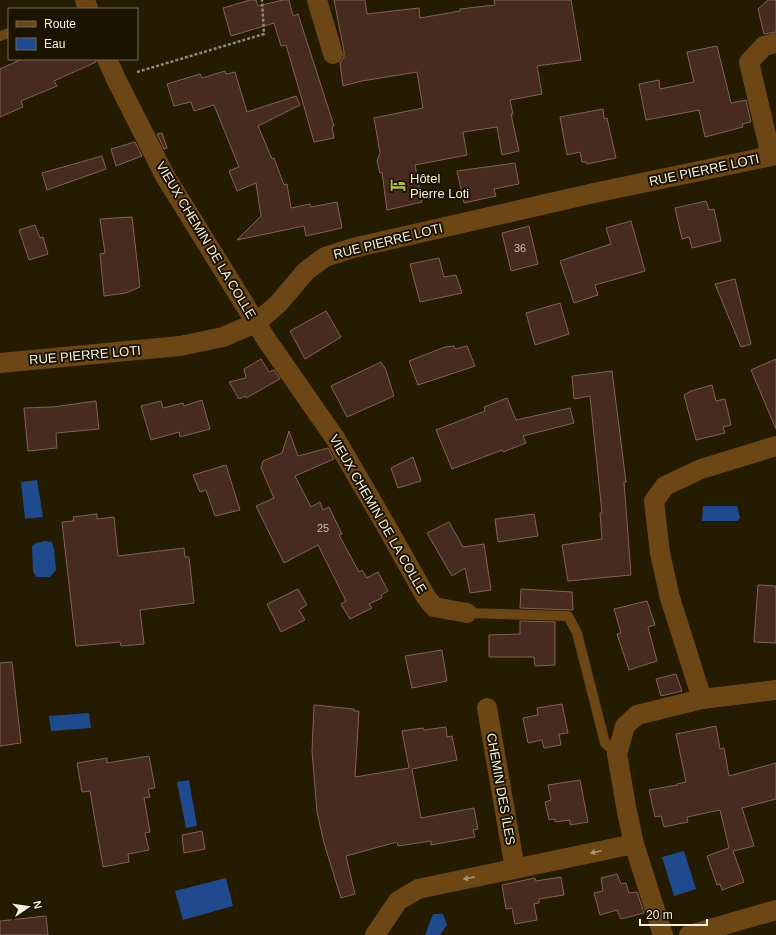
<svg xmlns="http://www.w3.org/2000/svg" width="776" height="935" font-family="Arial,sans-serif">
	<rect width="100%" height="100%" fill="#251b00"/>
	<path fill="#1f4b8e" d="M37 480 43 517 25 519 21 482Z
		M703 506H737L740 518 737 521H702Z
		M45 541 52 542 54 549 56 570 50 577H36L33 571 32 546 36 543Z
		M89 713 91 728 51 731 49 716Z
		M189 780 197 826 186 828 177 782Z
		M684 851 696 889 674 896 662 857Z
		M226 878 233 906 183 920 175 891Z
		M433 914H443L447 925 440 935H425Z"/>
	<path fill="#472a20" stroke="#836256" d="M250 0H256L258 6 283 0H289L293 16 298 14 334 126 332 127 334 138 314 142 303 103 286 45 281 46 274 23 231 36 223 8Z
		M334 0H365L367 14 419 8 420 18 460 11V9L495 5 494 0H571L581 60 537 66 542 94 510 100 513 114H511L519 151 502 155 497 127 463 132 467 155 415 165 422 202 387 210 382 172 380 173 377 161 380 153 374 118 423 108 417 72 362 81 343 86 340 63 344 57V51Z
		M768 0H776V32L764 34 758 9Z
		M717 46 731 103 746 100 751 122 742 124 743 127 705 137 699 110 646 120 639 84 659 80 660 89 694 82 687 52Z
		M22 59H96V62L54 81 57 86 21 101 23 107 0 117V69Z
		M225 71 226 74 235 72 247 112 296 96 300 105 258 126 272 159 274 158 284 185 287 184 291 208 310 204 311 207 337 202 342 228 306 236 304 226 237 240 261 216 256 183 237 191 229 171 239 167 214 105 194 111 191 102 174 106 167 84 200 74 202 78Z
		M603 109 604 119 607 118 616 158 587 164 586 162H582L580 152 567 155 560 117Z
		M162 133 167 148 164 149 157 134Z
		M135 142 142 156 116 166 111 149Z
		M102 156 106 169 47 190 42 173Z
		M515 163 519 184 494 189 496 196 464 203 457 171Z
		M706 201 709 210 714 209 721 241 692 248 689 237 682 239 675 208Z
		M132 217 140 287 126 293 104 296 100 254 105 253 100 219Z
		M631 221 645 271 595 285 598 295 574 303 560 261 611 244 606 228Z
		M35 225 40 238 43 237 48 254 29 260 19 230Z
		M529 226 538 264 511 271 502 233Z
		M439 258 444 277 456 275 462 293 420 302 410 264Z
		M735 279 751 344 741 347 715 284Z
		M560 303 569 334 535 345 526 313Z
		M326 311 341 337 305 359 290 331Z
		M454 346 455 349 467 346 475 366 418 385 409 361 445 347Z
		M261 359 269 372 274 370 280 379 246 398 245 396 239 399 229 382 246 378 244 369Z
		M776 359V429L751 370Z
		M381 362 386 370 394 396 347 417 331 386Z
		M612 371 626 482H624L631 575 568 581 562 545 602 539 600 513H602L590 396 574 399 572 376Z
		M712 385 716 401 725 399 731 425 723 427 725 433 696 440 684 395 691 391Z
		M507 398 516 420 570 408 574 423 523 436 526 443 503 452 502 450 452 469 436 430 485 411 484 407Z
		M202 400 210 429 180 437 179 432 151 440 141 406 161 401 163 408 183 403 184 406Z
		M96 401 99 429 56 433 57 448 28 451 24 408 53 407Z
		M289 431 298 456 328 448 334 459 295 476 311 507 320 502 323 510 329 507 342 534 339 535 359 572 362 570 367 578 378 572 388 591 381 595 382 598 369 604 372 608 350 619 341 604 346 601 318 545 284 563 256 506 274 498 261 468 263 461 282 453Z
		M413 457 421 481 398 488 391 468Z
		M226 465 240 510 215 516 206 490 200 492 193 475Z
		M97 514V519L114 517 118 556 184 548 185 557H189L194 603 140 610 144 644 121 646 120 642 76 646 62 522 74 521 73 517Z
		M534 514 538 536 498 542 495 519Z
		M449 522 463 547 484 544 491 590 470 593 465 568 452 576 427 533Z
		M758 585 776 586V643L754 642Z
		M298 589 307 605 299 610 305 620 281 632 267 604Z
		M521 589 572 592 573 610 520 608Z
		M647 601 655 625 648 627 657 661 629 670 617 634 621 633 614 609Z
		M520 621 555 622V665L535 666 534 657H489V635L520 634Z
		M442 650 447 681 412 688 405 656Z
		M12 662 21 743 0 746V663Z
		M676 674 682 691 661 696 656 679Z
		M562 704 568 733 559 734 561 745 544 748 542 740 528 743 523 718 538 715 537 708Z
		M314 705 354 709V711H359L355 777 409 768 402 731 423 728 424 730 446 727 447 737 452 736 457 760 412 769 421 818 474 808 478 829 473 830 475 837 431 845V841L398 846 397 842 346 856 355 894 341 898 324 843 317 812 312 751Z
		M716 726 720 749 724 748 729 776 776 763V799L742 808 754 846 733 851 744 882 722 890 720 884 717 885 707 856 729 848 720 810 687 817 688 822 664 827 661 816 655 817 649 790 677 785V784L686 782 676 734Z
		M149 756 155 788 148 789 150 797 144 798 150 832 145 833 149 850 128 854 129 862 103 867 90 791 82 792 77 763 107 758V763Z
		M580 780 588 822 570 825V820L555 822V819L549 820 545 802 551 800 548 785Z
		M202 831 205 849 184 853 182 835Z
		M617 874 621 884 626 883 629 893 637 892 644 913 621 919 617 910 600 915 594 893 603 891 601 878Z
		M561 877 564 895 539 899V903L534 904 537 920 515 924 512 908 506 909 502 885 535 878 536 881Z
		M46 916 48 935H0V921Z"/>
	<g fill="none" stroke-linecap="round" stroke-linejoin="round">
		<path stroke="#928a75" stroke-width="2.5" stroke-dasharray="3 2" stroke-linecap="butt" d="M137 72 264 34 262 0"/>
		<path stroke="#6c4615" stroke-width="10" d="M0 36 9 33
			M467 613 568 616 577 633 605 743 617 754"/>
		<path stroke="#6c4615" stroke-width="20" d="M85 0 88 9
			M317 0 333 54
			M107 59 115 77 165 176 266 339 335 438 385 524 426 597 434 607 467 613
			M771 156 749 62 764 46 776 43
			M0 363 180 346 223 337 256 323 278 304 306 271 325 257 353 248 594 193 776 155
			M702 699 670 598 660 553 654 501 665 486 701 469 776 446
			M487 708 515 869
			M375 935 398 901 418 889 634 844
			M663 935 634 844 627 812 617 754 625 726 637 715 702 699 776 690
			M689 935 776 910"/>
	</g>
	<defs><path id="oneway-solid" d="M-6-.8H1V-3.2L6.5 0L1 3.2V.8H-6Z"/></defs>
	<g fill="#ab9370">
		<use href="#oneway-solid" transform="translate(596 852) rotate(168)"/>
		<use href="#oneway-solid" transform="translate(469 878) rotate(169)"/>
	</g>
	<defs>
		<symbol id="hotel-bare" viewBox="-9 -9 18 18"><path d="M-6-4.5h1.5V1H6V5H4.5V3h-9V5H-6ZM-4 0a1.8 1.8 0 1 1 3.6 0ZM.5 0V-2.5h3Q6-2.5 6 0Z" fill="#b4c24a" stroke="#1b1200" stroke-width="2.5" paint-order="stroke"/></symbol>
	</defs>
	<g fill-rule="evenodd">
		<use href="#hotel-bare" x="387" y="174" width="22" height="22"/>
	</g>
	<g text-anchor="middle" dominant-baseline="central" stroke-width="4" stroke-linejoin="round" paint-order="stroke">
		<g font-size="11" fill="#cbbfb0">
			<text x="520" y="248">36</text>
			<text x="323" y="528">25</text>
		</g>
		<g font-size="13" fill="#f7f1e0" stroke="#1b1200">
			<text transform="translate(704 170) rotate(-12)">RUE PIERRE LOTI</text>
			<text transform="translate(206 240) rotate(59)">VIEUX CHEMIN DE LA COLLE</text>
			<text transform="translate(388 241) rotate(-14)">RUE PIERRE LOTI</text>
			<text transform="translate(85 355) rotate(-5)">RUE PIERRE LOTI</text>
			<text transform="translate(378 514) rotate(60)">VIEUX CHEMIN DE LA COLLE</text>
			<text transform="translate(501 789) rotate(80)">CHEMIN DES ÎLES</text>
		</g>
		<g font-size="13" fill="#f7f1e0" stroke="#1b1200" text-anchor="start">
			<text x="410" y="178">Hôtel<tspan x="410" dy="15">Pierre Loti</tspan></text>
		</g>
	</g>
	<rect x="8" y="8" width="130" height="52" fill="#1b1200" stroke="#736b5a"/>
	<rect x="16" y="21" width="20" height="6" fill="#6c4615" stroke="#736b5a"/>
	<text x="44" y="28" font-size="12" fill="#f7f1e0">Route</text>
	<rect x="16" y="38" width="20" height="12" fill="#1f4b8e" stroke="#736b5a"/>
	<text x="44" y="48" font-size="12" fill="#f7f1e0">Eau</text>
	<g transform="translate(28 907) rotate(77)" stroke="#1b1200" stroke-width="3" paint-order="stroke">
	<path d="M0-3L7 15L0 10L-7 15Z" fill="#f7f1e0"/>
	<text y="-6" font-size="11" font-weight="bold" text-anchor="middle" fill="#f7f1e0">N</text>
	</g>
	<path d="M640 919v6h67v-6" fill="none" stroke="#f7f1e0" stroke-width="2"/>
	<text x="646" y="919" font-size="12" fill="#f7f1e0" stroke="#1b1200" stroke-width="3" paint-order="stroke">20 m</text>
</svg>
